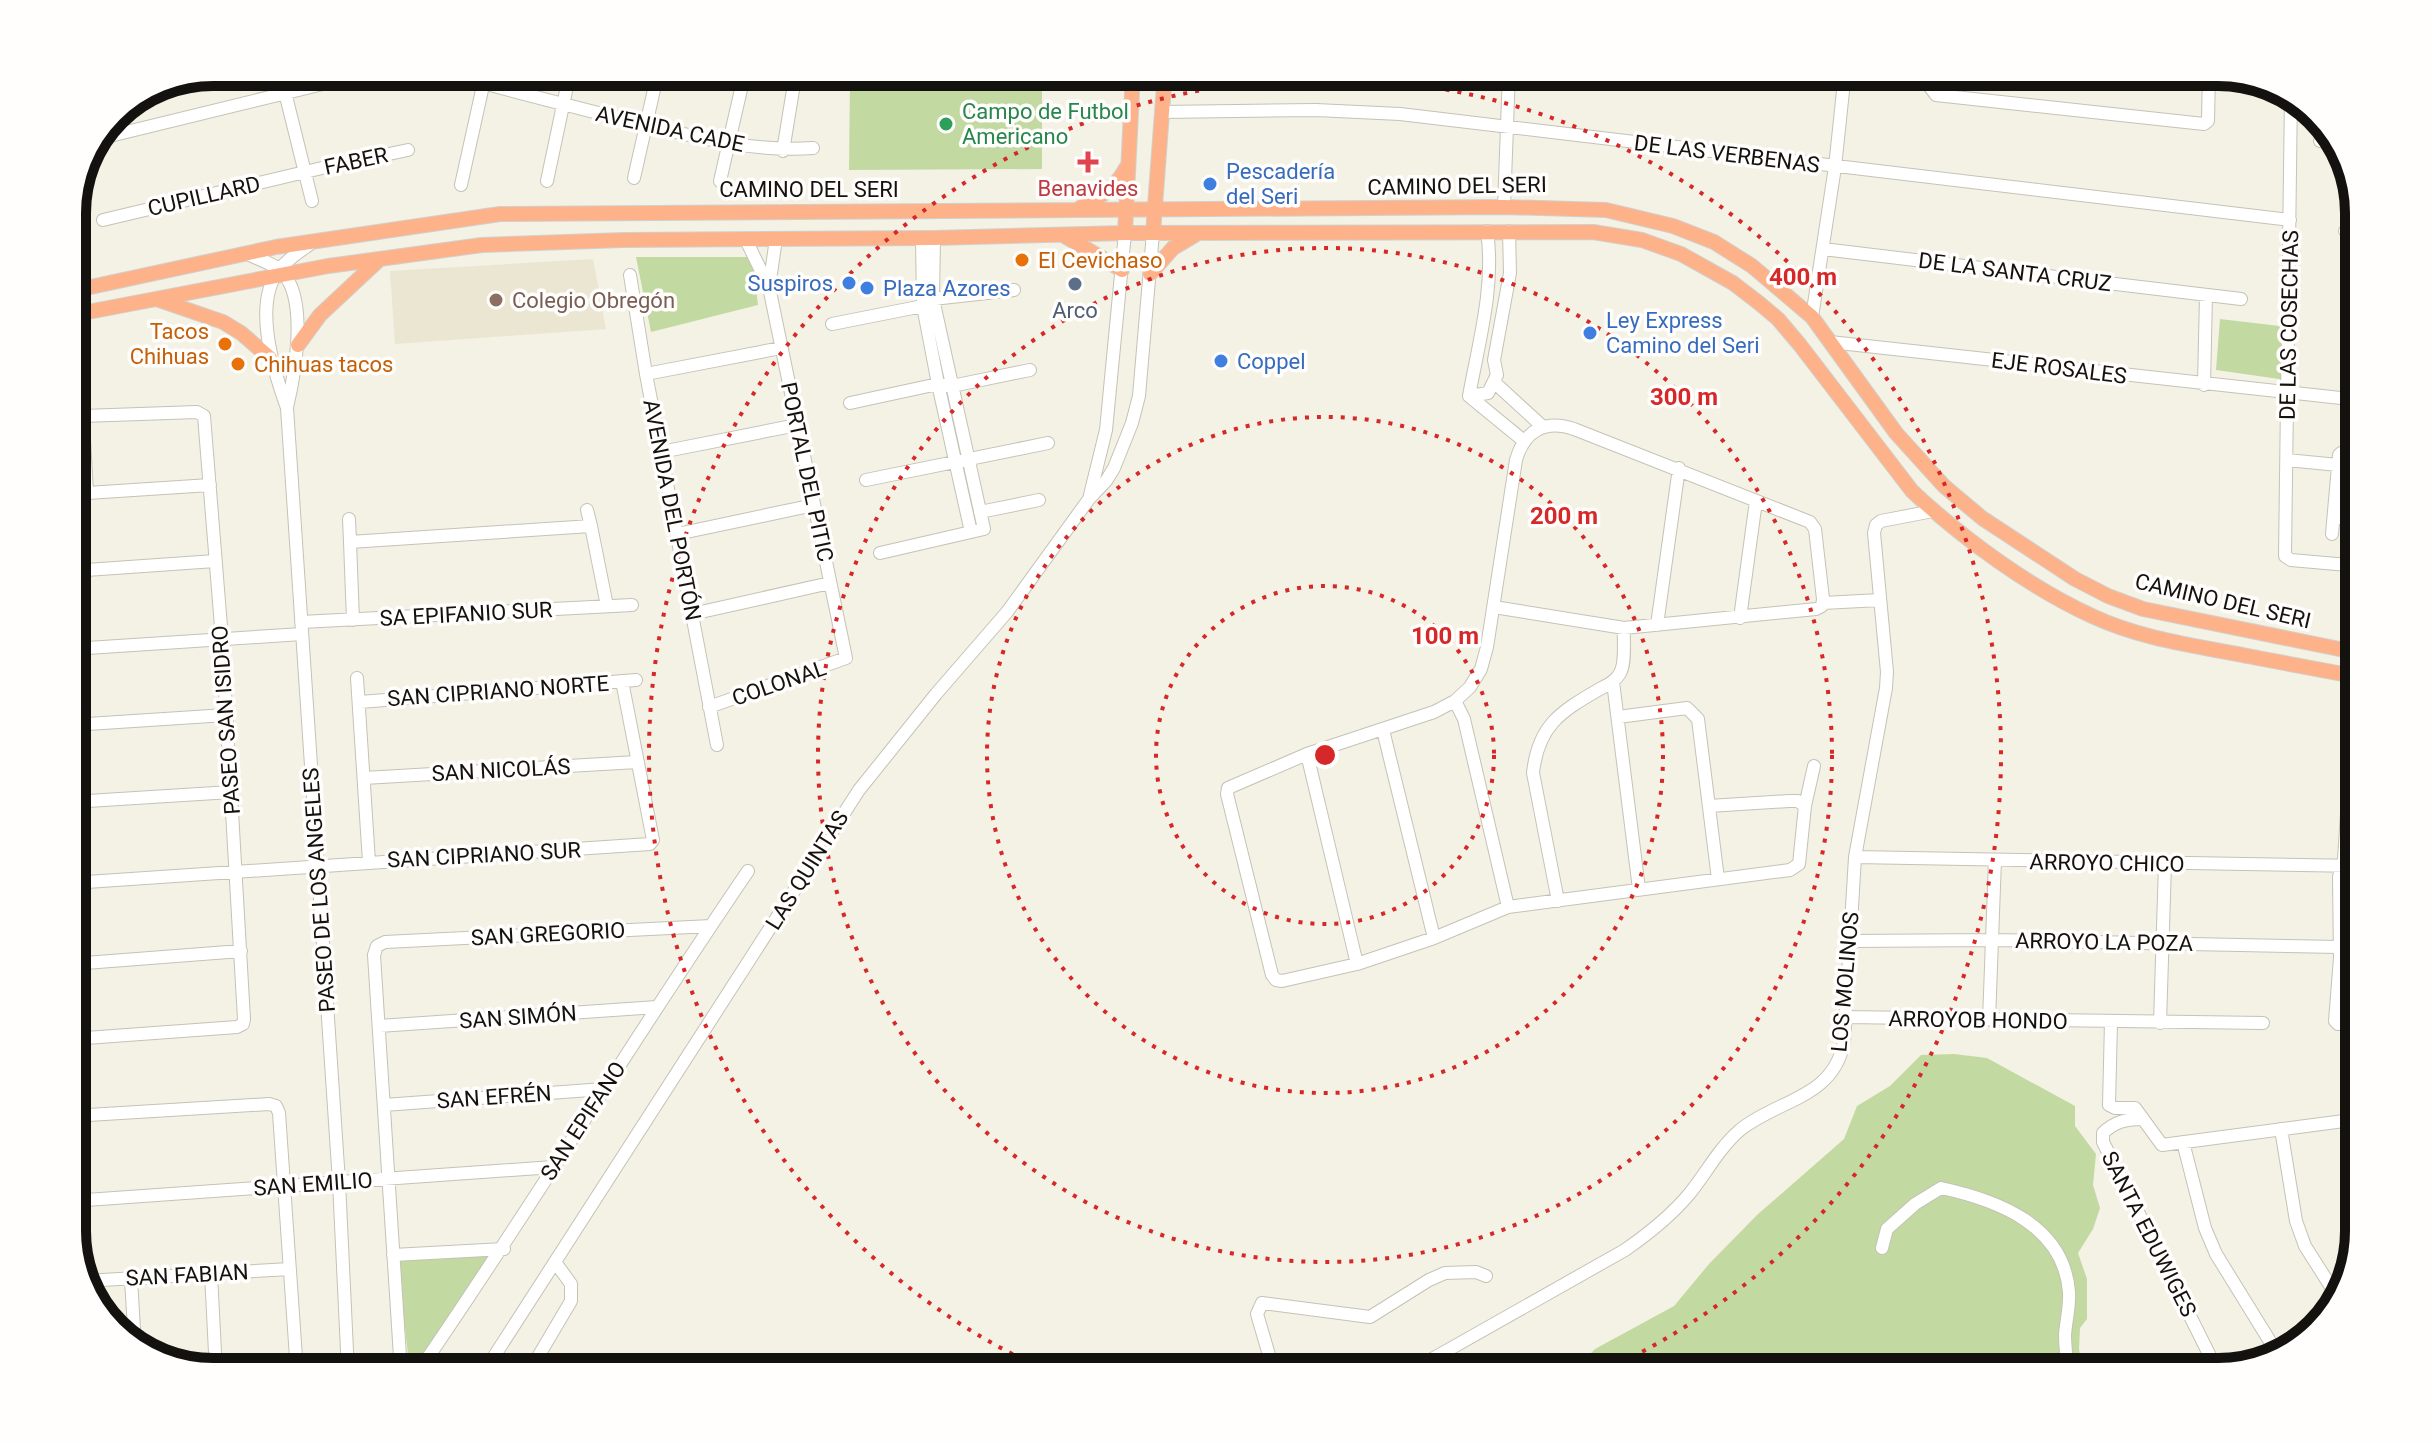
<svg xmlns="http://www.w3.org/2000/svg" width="2431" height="1444" font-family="Roboto,sans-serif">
	<rect width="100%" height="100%" fill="#f4f1e5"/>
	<path fill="#ebe6d2" d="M593 259 606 329 395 344 390 271Z"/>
	<path fill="#c2daa1" d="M1042 76V169L849 170 850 78Z
		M636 257H752L758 305 651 332Z
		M2220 319 2288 327 2286 380 2216 370Z
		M1954 1054 1987 1058 2075 1106V1126L2096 1154 2093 1185 2100 1208 2093 1229 2078 1253 2087 1279V1319L2080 1328 2079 1349 2083 1372H1573L1595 1349 1674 1306 1709 1264 1757 1215 1844 1139 1857 1106 1890 1086 1921 1055Z
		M497 1254 416 1372H410L397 1258Z"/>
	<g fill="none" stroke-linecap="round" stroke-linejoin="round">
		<defs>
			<path id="minor" d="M280 72 312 201
				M1753 72 1844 83
				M1932 72 1930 87 1936 95 2204 124 2208 121 2209 72
				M483 83C538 98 594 112 650 126 704 139 756 152 813 148
				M2291 93 2285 556 2291 560 2359 566
				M1162 112 1316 110 1400 114 2290 220
				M110 136 372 72
				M2320 141 2340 144
				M783 151 793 90
				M634 178 658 72
				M547 181 570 72
				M720 181 745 72
				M461 185 486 72
				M1504 207 1509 72
				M103 220 322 168 408 150
				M2345 231 2359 232
				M922 238 923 306 938 384 971 532
				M313 242C302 250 287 259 279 270 252 304 274 372 287 408L339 1182 348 1372
				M1823 249 2241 299
				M245 253C257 259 274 263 283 273 308 301 295 374 287 407
				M630 275 646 374 717 745
				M769 287 776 239
				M1812 317 1835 167 1845 72
				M832 324 923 306 933 299 1014 290
				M1830 342 2359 400
				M646 374 781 348
				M72 383 81 388 87 492
				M1495 383 1542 426
				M2204 385 2206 295
				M1469 396 1488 393 1497 375 1494 360 1510 273 1509 231
				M1469 396C1479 341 1495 286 1487 231
				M1469 396 1524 441
				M850 403 938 384 952 386 1030 370
				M661 452 797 425
				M2287 460 2338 465
				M866 480 1048 443
				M72 494 210 485
				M1090 495 1106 430 1125 233
				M587 510 591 526
				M980 512 1039 500
				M2334 517 2359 520
				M349 519 350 542
				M677 534 814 505
				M2332 534 2339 455 2341 453 2359 454
				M880 553 984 529 933 299 934 238
				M72 571 215 561
				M1823 603 1880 600
				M1494 607 1624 628 1816 609 1822 606 1823 599 1815 529 1810 522 1574 429C1545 419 1524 431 1516 460L1487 647 1481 669 1470 687 1455 701 1434 712 1307 754 1228 788 1227 794 1272 975 1276 980 1282 981 1357 964 1434 938 1508 907 1790 870 1799 864 1805 806 1814 766
				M692 614 830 583
				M1740 618 1756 501
				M353 620 350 542 591 526 607 606
				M301 622 632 605
				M1657 625 1679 468
				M72 649 302 634
				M2356 677 2344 859 2339 877 2340 958 2335 1021 2338 1024 2359 1023
				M357 678 369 862
				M1613 682 1639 889
				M1455 701 1464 719 1508 907
				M360 702 636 680
				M709 707 846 658 769 287 746 240
				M1618 717 1687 708 1698 719 1718 879
				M72 725 226 715
				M1383 730 1434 938
				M1307 754 1357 964
				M364 778 637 762
				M72 802 231 792
				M1709 806 1789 801H1798L1805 806
				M1855 857 2359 866
				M72 883 650 844 653 840 622 681
				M1558 901 1533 773C1538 726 1560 712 1598 690 1607 685 1617 681 1621 671 1626 660 1623 640 1624 628
				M1850 941 1993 940 2339 947 2359 946
				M72 964 241 951
				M1846 1017 2263 1023
				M1989 1020 1995 860
				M2111 1022 2109 1105 2115 1108H2135L2162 1145 2359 1119
				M2160 1023 2165 864
				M379 1026 657 1007
				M72 1039 237 1027 243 1024 244 1019 222 639 204 416 197 412 83 416
				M384 1105 604 1089
				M72 1116 269 1104 276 1106 279 1113 297 1372
				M2141 1119C2126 1119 2114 1122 2103 1133V1142L2218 1372
				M2281 1129 2296 1221 2305 1246 2340 1301
				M2183 1142 2205 1228 2216 1254 2279 1356
				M72 1201 553 1167
				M1882 1248 1887 1229 1915 1204 1941 1188C1997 1200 2064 1225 2069 1292 2070 1306 2066 1321 2065 1335 2065 1347 2067 1360 2068 1372
				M393 1255 504 1249
				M211 1274 216 1372
				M131 1279 135 1346
				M85 1281 290 1269
				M401 1372 374 955 377 946 385 942 711 926
				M418 1372C532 1207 635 1036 748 871
				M484 1372 859 790 936 694 1007 612 1089 499 1106 481 1114 468 1132 423 1139 396 1153 233
				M529 1372 571 1301V1284L555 1262
				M1274 1372 1257 1314 1262 1303 1370 1317 1429 1280 1445 1273 1476 1272 1486 1276
				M1409 1372 1625 1250C1648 1234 1672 1215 1690 1193 1706 1173 1720 1147 1740 1130 1778 1099 1833 1099 1844 1042L1855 857 1886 688 1887 672 1874 533 1876 525 1881 521 1933 511"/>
			<path id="major" d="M1080 208C1100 197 1115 189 1126 168
				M1125 233 1133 72
				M1153 233 1165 72
				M1063 235 1122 270
				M1150 274 1173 248 1195 235
				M72 291 276 247 500 214 1504 207 1606 210 1673 226 1714 242 1752 266 1812 317 1896 433 1944 486 1982 518 2075 579 2108 596 2143 609 2359 653
				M156 299 223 322 241 333 270 358
				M72 315 328 266 482 245 624 240 934 238 1125 233 1593 232 1642 240 1681 254 1733 283 1759 303 1778 319 1800 345 1912 491C1962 538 2029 587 2092 616 2145 641 2206 647 2263 659 2295 665 2327 671 2359 677
				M298 345 320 315 380 259"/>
		</defs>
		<use href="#minor" stroke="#c5c2b6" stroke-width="14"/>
		<use href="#major" stroke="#d0d0cf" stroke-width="16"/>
		<use href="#minor" stroke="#fff" stroke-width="12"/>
		<use href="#major" stroke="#fdb289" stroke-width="14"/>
	</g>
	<g fill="none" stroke="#d62828" stroke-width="4" stroke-dasharray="4 8">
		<circle cx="1325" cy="755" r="169"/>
		<circle cx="1325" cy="755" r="338"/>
		<circle cx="1325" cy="755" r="507"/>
		<path d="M1045 1370A676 676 0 1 1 1605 1370"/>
	</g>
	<circle fill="#2e9e5b" stroke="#fffefc" stroke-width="3" cx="946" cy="124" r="8"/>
	<path fill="#e0444e" stroke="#fffefc" stroke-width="3" d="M1084 150h8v8h8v8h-8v8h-8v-8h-8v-8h8z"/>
	<g fill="#3f7fe0" stroke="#fffefc" stroke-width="3">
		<circle cx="1210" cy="184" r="8"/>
		<circle cx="849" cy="283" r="8"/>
		<circle cx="867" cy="288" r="8"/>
		<circle cx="1590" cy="333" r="8"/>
		<circle cx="1221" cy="361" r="8"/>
	</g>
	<g fill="#e8710a" stroke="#fffefc" stroke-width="3">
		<circle cx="1022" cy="260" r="8"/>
		<circle cx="225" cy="344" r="8"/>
		<circle cx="238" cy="364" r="8"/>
	</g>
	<circle fill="#5c6f8a" stroke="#fffefc" stroke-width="3" cx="1075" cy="284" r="8"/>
	<circle fill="#8d6e63" stroke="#fffefc" stroke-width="3" cx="496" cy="300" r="8"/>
	<g text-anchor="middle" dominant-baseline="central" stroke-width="7" stroke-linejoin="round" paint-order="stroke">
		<g font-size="22" fill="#27864d" stroke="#fffefc" text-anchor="start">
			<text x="962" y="111">Campo de Futbol<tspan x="962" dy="25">Americano</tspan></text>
		</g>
		<g font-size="22" fill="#13120e" stroke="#fffefc">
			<text transform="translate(670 129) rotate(12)">AVENIDA CADE</text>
			<text transform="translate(1727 154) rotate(7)">DE LAS VERBENAS</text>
			<text transform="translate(356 161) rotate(-12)">FABER</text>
			<text transform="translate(1457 186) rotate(-1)">CAMINO DEL SERI</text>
			<text x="809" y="189">CAMINO DEL SERI</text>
			<text transform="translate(204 196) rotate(-13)">CUPILLARD</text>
			<text transform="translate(2015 272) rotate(7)">DE LA SANTA CRUZ</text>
			<text transform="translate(2289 325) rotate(-89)">DE LAS COSECHAS</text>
			<text transform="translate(2059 368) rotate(7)">EJE ROSALES</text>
			<text transform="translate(807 472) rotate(78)">PORTAL DEL PITIC</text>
			<text transform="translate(672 510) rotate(79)">AVENIDA DEL PORTÓN</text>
			<text transform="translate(2223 601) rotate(13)">CAMINO DEL SERI</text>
			<text transform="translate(466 614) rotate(-3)">SA EPIFANIO SUR</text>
			<text transform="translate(779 683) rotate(-19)">COLONAL</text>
			<text transform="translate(498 691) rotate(-4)">SAN CIPRIANO NORTE</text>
			<text transform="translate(226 720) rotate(-94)">PASEO SAN ISIDRO</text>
			<text transform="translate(501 770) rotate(-3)">SAN NICOLÁS</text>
			<text transform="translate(484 855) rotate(-3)">SAN CIPRIANO SUR</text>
			<text transform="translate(2107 863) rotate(1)">ARROYO CHICO</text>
			<text transform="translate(807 870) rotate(-58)">LAS QUINTAS</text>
			<text transform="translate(319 890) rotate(-94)">PASEO DE LOS ANGELES</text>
			<text transform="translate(548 934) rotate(-3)">SAN GREGORIO</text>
			<text transform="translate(2104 942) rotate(1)">ARROYO LA POZA</text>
			<text transform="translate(1845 982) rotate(-85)">LOS MOLINOS</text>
			<text transform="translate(518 1017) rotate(-4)">SAN SIMÓN</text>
			<text transform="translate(1978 1020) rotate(1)">ARROYOB HONDO</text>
			<text transform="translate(494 1097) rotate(-4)">SAN EFRÉN</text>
			<text transform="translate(583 1121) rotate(-57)">SAN EPIFANO</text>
			<text transform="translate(313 1184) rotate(-4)">SAN EMILIO</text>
			<text transform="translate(2149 1234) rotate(63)">SANTA EDUWIGES</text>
			<text transform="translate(187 1275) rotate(-3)">SAN FABIAN</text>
		</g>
		<g font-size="22" fill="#366cbe" stroke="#fffefc" text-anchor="start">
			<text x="1226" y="171">Pescadería<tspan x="1226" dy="25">del Seri</tspan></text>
			<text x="833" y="283" text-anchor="end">Suspiros</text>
			<text x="883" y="288">Plaza Azores</text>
			<text x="1606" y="320">Ley Express<tspan x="1606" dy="25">Camino del Seri</tspan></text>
			<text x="1237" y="361">Coppel</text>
		</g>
		<g font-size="22" fill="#be3a42" stroke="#fffefc">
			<text x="1088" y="188">Benavides</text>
		</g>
		<g font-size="22" fill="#c56008" stroke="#fffefc" text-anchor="start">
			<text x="1038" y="260">El Cevichaso</text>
			<text x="209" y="331" text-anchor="end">Tacos<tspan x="209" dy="25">Chihuas</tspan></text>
			<text x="254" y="364">Chihuas tacos</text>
		</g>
		<g font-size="22" fill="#785e54" stroke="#fffefc" text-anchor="start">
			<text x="512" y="300">Colegio Obregón</text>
		</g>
		<g font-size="22" fill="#4e5e75" stroke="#fffefc">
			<text x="1075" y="310">Arco</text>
		</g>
	</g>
	<path d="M0 0H2431V1444H0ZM213 86H2218A127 127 0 0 1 2345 213V1231A127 127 0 0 1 2218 1358H213A127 127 0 0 1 86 1231V213A127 127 0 0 1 213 86Z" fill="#fffefc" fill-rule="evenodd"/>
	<path fill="none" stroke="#13120e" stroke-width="10" d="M213 86H2218A127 127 0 0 1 2345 213V1231A127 127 0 0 1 2218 1358H213A127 127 0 0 1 86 1231V213A127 127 0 0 1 213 86Z"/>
	<circle cx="1325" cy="755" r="12" fill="#d62828" stroke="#fffefc" stroke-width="4"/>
	<g font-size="24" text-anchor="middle" font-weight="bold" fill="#d62828" stroke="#fffefc" stroke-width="7" stroke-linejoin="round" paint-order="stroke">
		<text x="1803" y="285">400 m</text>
		<text x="1684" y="405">300 m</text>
		<text x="1564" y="524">200 m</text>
		<text x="1445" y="644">100 m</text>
	</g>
</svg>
